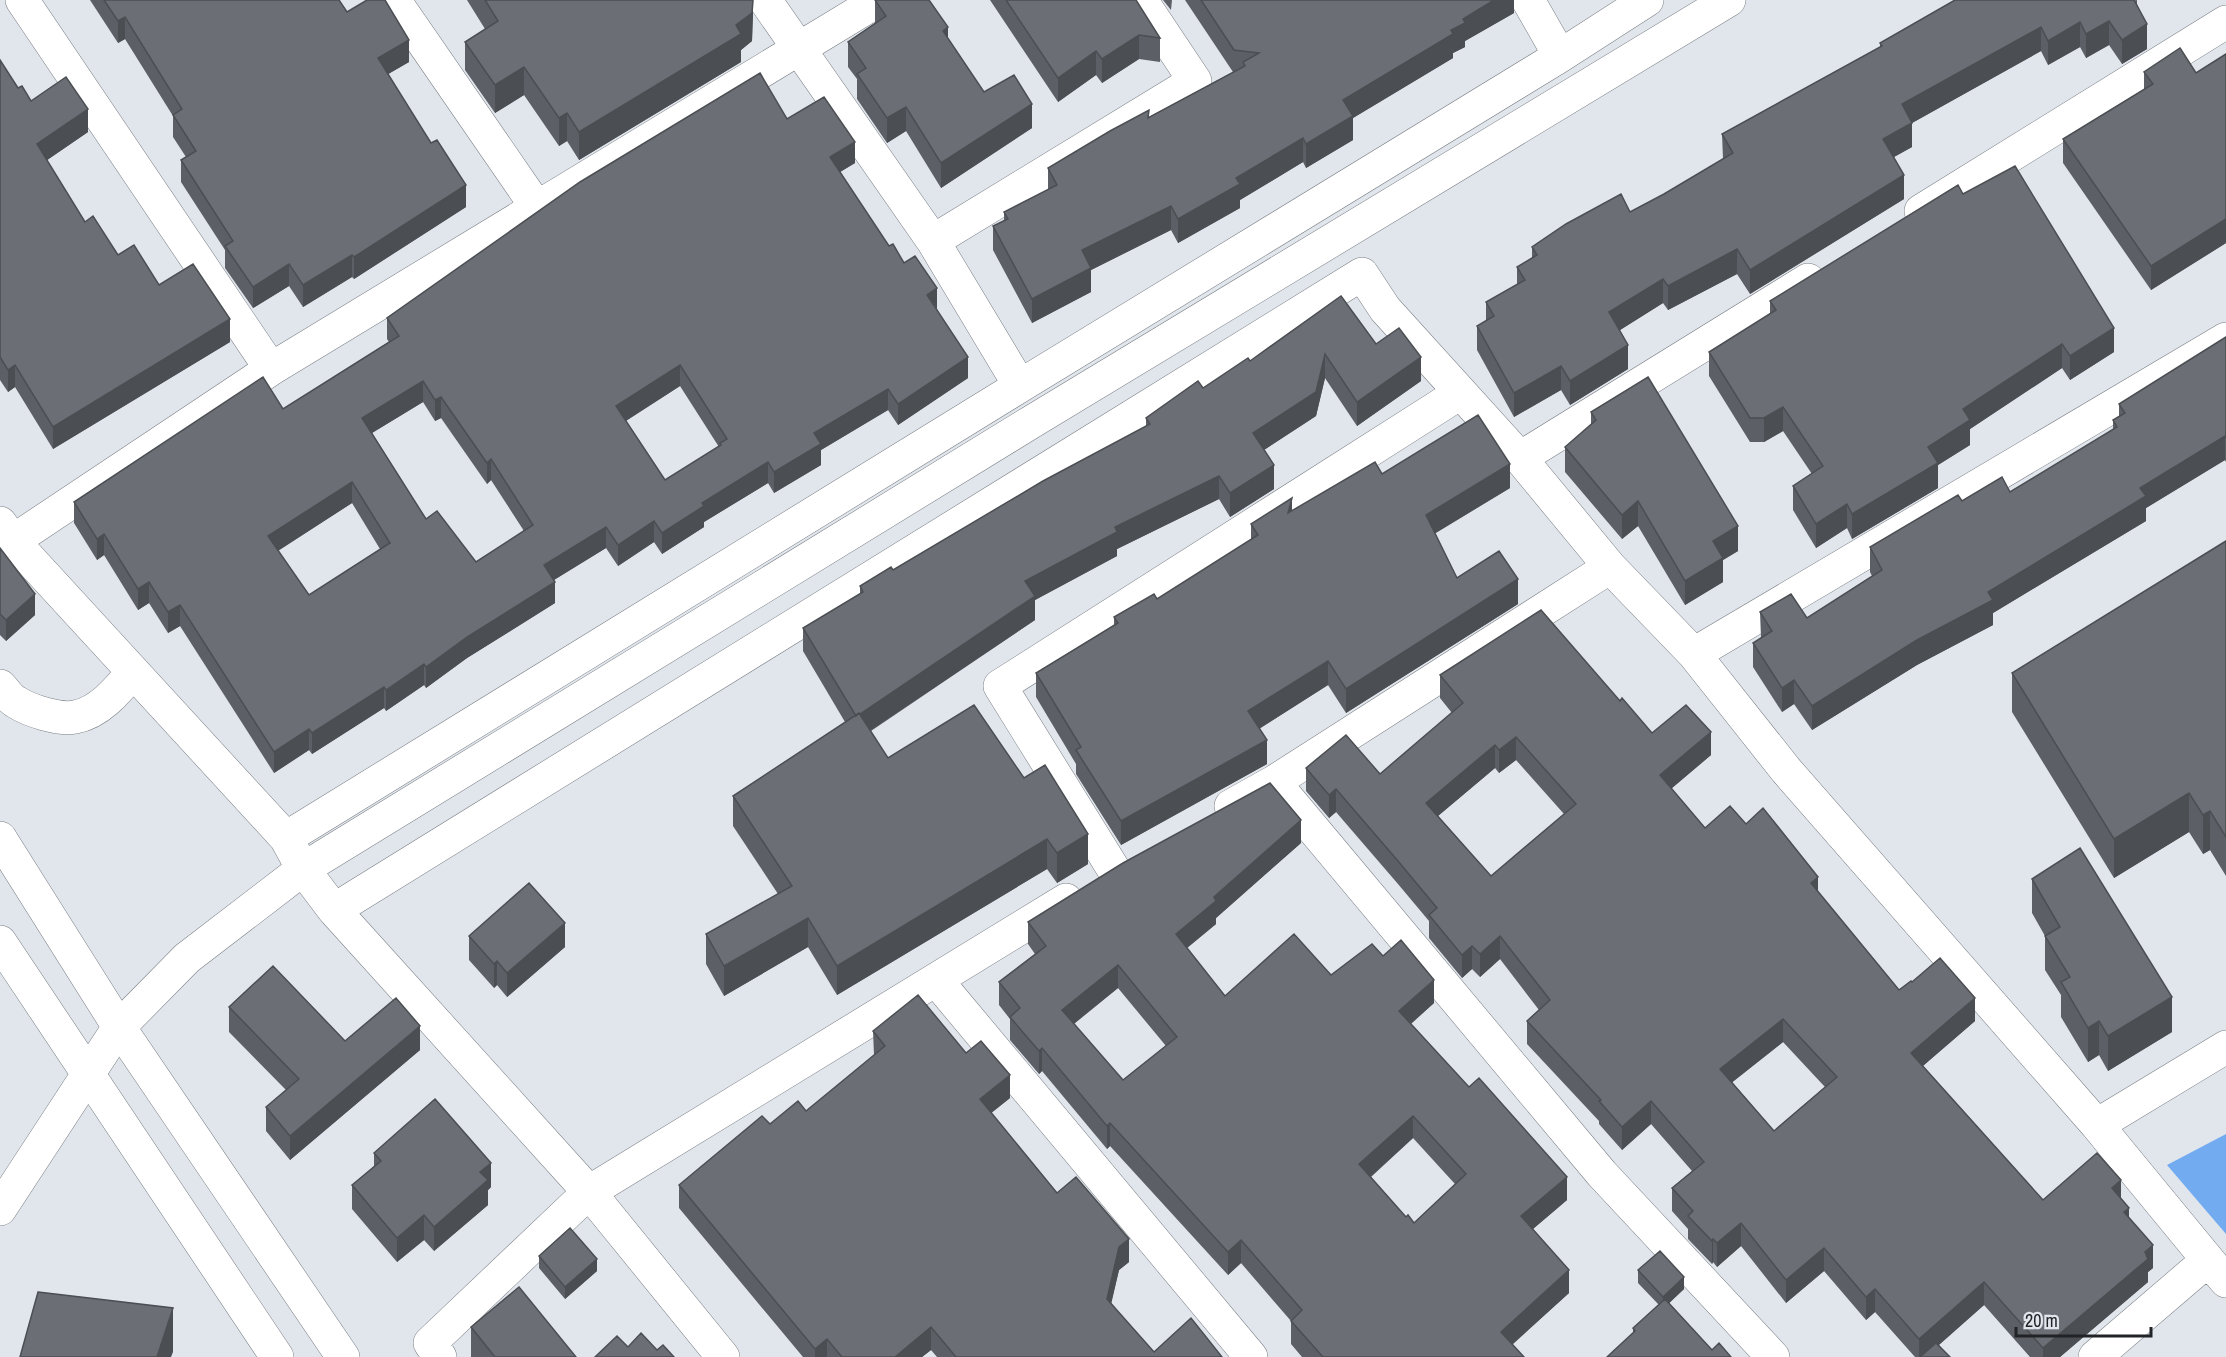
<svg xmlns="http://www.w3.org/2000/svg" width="2226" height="1357" font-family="'Archivo Narrow',sans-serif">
	<rect width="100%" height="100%" fill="#e1e6ed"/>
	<path fill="#73abf0" d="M2226 1134V1234L2167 1165Z"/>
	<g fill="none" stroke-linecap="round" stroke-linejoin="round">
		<defs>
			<path id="minor" d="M22 0 271 369
				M394 0 536 206
				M765 0 933 241 1020 386 1560 56
				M1528 0 1560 56 1647 0
				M1921 211 2226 22
				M933 241 1195 81 1141 0
				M1520 458 1808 280
				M0 523 13 541 286 838 303 869 334 910 589 1192 723 1357
				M13 541 271 369 879 0
				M1694 654 2226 339
				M0 686C5 691 10 699 16 702 30 711 59 720 75 717 99 713 118 690 133 672
				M1274 782 1602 1174 1773 1357
				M1231 806 1274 782 1610 567
				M0 838 119 1027 343 1357
				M286 838 1020 386
				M1114 870 1000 686 1460 393
				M334 910 1362 274 1385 309 1520 458 1610 567 1694 654 1786 770 2097 1125
				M0 942 277 1357
				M937 981 1251 1357
				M119 1027 187 958 303 869 1033 421 1729 0
				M2208 1260 2226 1281
				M440 1357 430 1343 589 1192 1066 900
				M2095 1357 2208 1260 2097 1125 2226 1047"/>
			<path id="major" d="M0 1209 119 1027"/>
		</defs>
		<use href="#minor" stroke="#7a7f85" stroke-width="34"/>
		<use href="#major" stroke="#7a7f85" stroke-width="34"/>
		<use href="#minor" stroke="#fff" stroke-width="33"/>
		<use href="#major" stroke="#fff" stroke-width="33"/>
	</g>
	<path fill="#5c5f65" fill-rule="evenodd" d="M90 0H339L347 12 409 62 388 74 466 207 354 279 352 277 303 307 289 286 253 308 225 268V250L181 182V160L186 157 173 137V116L125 39 118 43Z
		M467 0H753L752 41 741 50V62L579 160 567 141 559 146 524 95 495 113 465 70V42L485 29Z
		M875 0 948 38 984 92 1032 128 941 188 906 131 887 143 857 99V79L848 67V42L875 23Z
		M990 0H1136L1160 38V62L1139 59 1102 83 1096 75 1058 102Z
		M1163 0H1172L1171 10Z
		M1185 0H1514V13L1465 41V47L1453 53V58L1353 118V140L1306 168 1303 162 1240 200V208L1178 243 1171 230 1091 270V292L1032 323 993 250V226L1004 220V212L1048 190V168L1149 117 1233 72Z
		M2137 0V4L2147 49 2122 64 2109 45 2086 58 2080 47 2048 65 2041 51 1912 123V147L1894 157 1904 199 1750 294 1737 274 1668 310 1663 303 1620 330 1628 369 1570 405 1561 390 1514 417 1477 350V326L1486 321V302L1517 284V267L1532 258V247L1630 212 1664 194 1723 159 1722 134 1880 47V43Z
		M2226 54V243L2151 290 2063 163V139L2144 89V72L2196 73Z
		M0 60 18 88 31 101 88 132 47 160 85 222 118 255 159 285 230 342 53 449 15 387 8 392 0 380Z
		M787 119 855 163 840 172 889 246 904 263 937 309 968 378 898 425 888 410 821 450V465L774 493 768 483 704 522V527L662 554 654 542 618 566 606 548 554 580 555 603 467 658 426 688 424 685 386 711 384 708 312 754 309 750 274 773 180 626 168 633 149 603 138 610 104 555 97 560 74 523V502L283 409 389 342 387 339V318ZM680 386 719 447 665 480 626 421ZM423 402 435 421 441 418 487 484 491 480 524 531 476 562 426 519 372 433ZM352 503 380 549 309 595 278 551Z
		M1963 194 2114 352 2070 380 2062 368 1970 429V445L1938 465V488L1852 539 1847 528 1816 548 1793 510V486L1812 474 1783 431 1764 442H1750L1709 376V352L1770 314V301Z
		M2226 337V462L2225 460 2146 508V521L1993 613V625L1917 665 1812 730 1794 704 1782 712 1753 667V643L1761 638 1760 612 1807 618 1872 576 1870 572V547L1962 501 2010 492 2113 430V420L2119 416V404Z
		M1376 344 1421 381 1357 426 1325 378 1316 416 1264 450 1274 489 1230 517 1219 499 1117 549V556L1035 600V620L871 731 888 758 1024 778 1088 864 1057 883 1047 869 837 995 808 947 724 996 706 964V934L778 894 733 826V796L845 722 803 651V628L860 594V586L893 570 1146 426V418L1203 388 1250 361Z
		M1591 412 1738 551 1723 560V582L1685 605 1638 526 1622 539 1565 472V447L1591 425Z
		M1382 474 1510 488 1435 533 1457 578 1518 604 1346 713 1328 685 1260 728 1267 764 1121 845 1076 774V764L1036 697V673L1114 625V617L1157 599 1251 540V524L1292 511Z
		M2226 541V876L2210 850 2203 854 2189 832 2114 878 2012 712V673Z
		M0 548 35 615 6 641 0 635Z
		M1440 675 1620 701 1652 733 1711 755 1671 789 1705 828 1746 824 1818 892 1899 990 1912 982 1975 1021 1923 1066 2043 1200 2121 1199 2129 1218 2153 1268 2148 1272V1282L2060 1357H2030L1984 1305 1939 1345 1950 1357H1915L1875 1312 1866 1320 1824 1271 1786 1303 1741 1246 1717 1267 1713 1262 1712 1264 1688 1239V1229L1672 1211V1188L1692 1171 1651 1124 1622 1150 1599 1124V1121L1527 1044V1021L1539 1010 1500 959 1480 977 1472 969 1462 978 1429 938V921L1398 884 1336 812 1329 818 1306 791V768L1380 774 1452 713 1440 698ZM1516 760 1564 814 1491 876 1438 816 1495 768 1499 773ZM1783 1042 1825 1087 1774 1131 1732 1082Z
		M1301 843 1216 918V924L1187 948 1225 996 1331 975 1383 956 1434 1003 1411 1024 1567 1200 1533 1229 1569 1293 1512 1344 1524 1357H1302L1291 1344V1321L1241 1263 1228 1275 1110 1146 1107 1149 1042 1071 1039 1074 1010 1040V1019L999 1005V982L1035 954 1028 944V922ZM1118 988 1166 1046 1123 1080 1074 1024ZM1413 1138 1455 1184 1414 1223 1406 1217 1371 1177Z
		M2032 879 2172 1032 2108 1071 2099 1055 2088 1062 2061 1017V995L2045 970V936L2032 913Z
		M469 936 565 947 507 997 497 985 494 988 469 960Z
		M229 1007 345 1041 420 1050 290 1160 266 1131V1107L286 1090 229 1032Z
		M873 1031 966 1053 1010 1098 991 1113 1057 1193 1129 1262 1119 1270 1111 1303 1154 1352 1222 1357H937L931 1350 922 1357H803L679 1208V1185L770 1124 806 1111 874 1055Z
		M374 1153 491 1187 488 1190V1205L434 1251 424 1240 397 1262 352 1209V1185L374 1166Z
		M539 1256 597 1271 565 1299 539 1268Z
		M1638 1270 1684 1289 1669 1303 1712 1350 1633 1333V1328L1659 1305 1638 1283Z
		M471 1327 576 1357H471Z"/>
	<path fill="#4b4e52" d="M753 0V16L752 41 741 50V62L579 160V132L736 25Z
		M1494 0H1514V13L1465 41V47L1453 53V58L1353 118V140L1306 168V144L1343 100 1451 30 1463 19Z
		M125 17V39L118 43V21Z
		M2109 21V45L2086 58V34Z
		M2080 22V47L2048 65V41Z
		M2147 24V49L2122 64V40Z
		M948 27V51L943 31Z
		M2041 27V51L1912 123V147L1883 163V139L1902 104Z
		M1139 35V59L1102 83V59Z
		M409 40V62L378 80V58Z
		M1096 51V75L1058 102V78Z
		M524 67V95L495 113V85Z
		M1032 104V128L941 188V163Z
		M906 107V131L887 143V118Z
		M88 109V132L37 167V144Z
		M567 113V141L559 146V118Z
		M1303 138V162L1240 200V208L1178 243V219L1236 178Z
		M855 142V163L830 178V157Z
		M1904 175V199L1750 294V270Z
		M466 185V207L354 279V257Z
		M1171 206V230L1091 270V292L1032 323V299L1082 250Z
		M2226 219V243L2151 290V266Z
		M1737 249V274L1668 310V286Z
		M352 255V277L303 307V285Z
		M289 264V286L253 308V287Z
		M1663 279V303L1609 337V312Z
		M937 288V309L927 295Z
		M230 319V342L53 449V427Z
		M2114 328V352L2070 380V356Z
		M2062 344V368L1970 429V445L1938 465V488L1852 539V514L1928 447 1963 409Z
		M1628 345V369L1570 405V381Z
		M1325 354V378L1316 416 1253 457V433Z
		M968 357V378L898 425V404Z
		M1421 357V381L1357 426V402Z
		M15 365V387L8 392V370Z
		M680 365V386L616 427V406Z
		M1561 366V390L1514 417V393Z
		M423 381V402L362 439V418Z
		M888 389V410L821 450V465L774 493V472L814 433Z
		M441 397V418L435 421V400Z
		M1783 407V431L1764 442V418Z
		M2225 436V460L2146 508V521L1993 613V625L1917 665 1812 730V706L1988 592 2140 488Z
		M491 459V480L487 484V463Z
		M768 462V483L704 522V527L662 554V533L702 503Z
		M1510 464V488L1426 539V515Z
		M1274 465V489L1230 517V493Z
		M1219 476V499L1117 549V556L1035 600V620L856 740V717L1025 581 1115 527Z
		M352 482V503L268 557V536Z
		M1292 498V522L1288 513Z
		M1638 501V526L1622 539V515Z
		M1847 504V528L1816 548V524Z
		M654 521V542L618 566V545Z
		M1738 526V551L1723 560V582L1685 605V581L1713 541Z
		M606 527V548L544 586V565Z
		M104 534V555L97 560V539Z
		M1518 579V604L1346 713V689Z
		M149 582V603L138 610V589Z
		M555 582V603L467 658 426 688V667L467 637Z
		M35 594V615L6 641V620Z
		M180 605V626L168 633V612Z
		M1328 661V685L1248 736V711Z
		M424 664V685L386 711V690Z
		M1794 680V704L1782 712V688Z
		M384 687V708L312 754V733Z
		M309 729V750L274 773V752Z
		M1711 732V755L1660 798V775Z
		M1516 737V760L1499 773V750Z
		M1267 740V764L1121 845V821Z
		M1495 745V768L1426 826V803Z
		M1336 789V812L1329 818V795Z
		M2189 793V832L2114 878V839Z
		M2210 811V850L2203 854V815Z
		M1301 820V843L1216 918V924L1176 957V934L1214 897Z
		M1088 834V864L1057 883V853Z
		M1047 839V869L837 995V966Z
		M1818 877V900L1811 883Z
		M808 918V947L724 996V966Z
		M565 923V947L507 997V973Z
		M1500 936V959L1480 977V954Z
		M1472 946V969L1462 978V955Z
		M497 961V985L494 988V964Z
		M1118 965V988L1062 1033V1010Z
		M1434 980V1003L1399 1034V1011Z
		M2172 997V1032L2108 1071V1036Z
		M1975 998V1021L1911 1076V1053Z
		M1783 1019V1042L1720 1092V1069Z
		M2099 1021V1055L2088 1062V1028Z
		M420 1026V1050L290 1160V1136Z
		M1042 1048V1071L1039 1074V1051Z
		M1010 1075V1098L980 1122V1099Z
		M1651 1101V1124L1622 1150V1127Z
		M1413 1116V1138L1359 1187V1164Z
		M1110 1123V1146L1107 1149V1126Z
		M491 1163V1187L488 1190V1205L434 1251V1227L480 1172Z
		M1567 1177V1200L1521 1239V1216Z
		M2121 1180V1203L2112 1188Z
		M2129 1208V1231L2124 1212Z
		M424 1215V1240L397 1262V1238Z
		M1741 1223V1246L1717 1267V1243Z
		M1129 1239V1262L1119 1270 1107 1322V1299L1119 1247Z
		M1713 1239V1262L1712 1264V1241Z
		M1241 1240V1263L1228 1275V1252Z
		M2153 1245V1268L2148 1272V1282L2060 1357H2043V1348Z
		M1824 1248V1271L1786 1303V1280Z
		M597 1259V1271L565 1299V1287Z
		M1569 1270V1293L1501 1355V1332Z
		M1684 1277V1289L1663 1309V1297Z
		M1984 1282V1305L1925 1357H1919V1339Z
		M1875 1289V1312L1866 1320V1297Z
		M173 1308V1352L171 1357H157Z
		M931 1327V1350L922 1357H895Z
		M827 1339V1357H815V1349Z"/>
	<path fill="#6b6f75" stroke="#4b4e52" stroke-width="1.5" fill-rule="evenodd" d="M104 0H339L347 12 367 0H385L409 40 378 58 431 143 437 140 466 185 354 257 352 255 303 285 289 264 253 287 225 246 233 241 181 160 196 151 173 115 182 109 125 17 118 21Z
		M485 0H753L752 13 736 25 741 34 579 132 567 113 559 118 524 67 495 85 465 42 498 21Z
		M875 0H929L948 27 943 31 984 92 1014 75 1032 104 941 163 906 107 887 118 857 74 866 68 848 42 886 16Z
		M1006 0H1136L1160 38 1139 35 1102 59 1096 51 1058 78Z
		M1201 0H1494L1463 19 1465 23 1451 30 1453 34 1343 100 1353 116 1306 144 1303 138 1236 178 1240 184 1178 219 1171 206 1082 250 1091 268 1032 299 993 226 1008 219 1004 212 1057 185 1048 168 1110 131 1149 110 1148 118 1245 66 1243 62 1259 53 1234 50Z
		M1955 0H2134L2147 24 2122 40 2109 21 2086 34 2080 22 2048 41 2041 27 1902 104 1912 123 1883 139 1904 175 1750 270 1737 249 1668 286 1663 279 1609 312 1628 345 1570 381 1561 366 1514 393 1477 326 1494 316 1486 302 1525 280 1517 267 1537 255 1532 247 1566 224 1621 194 1630 212 1664 194 1733 153 1722 134 1882 46 1880 43Z
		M2180 48 2196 73 2226 54V219L2151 266 2063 139 2153 84 2144 72Z
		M0 60 18 88 22 86 31 101 66 77 88 109 37 144 85 222 93 216 118 255 134 245 159 285 193 264 230 319 53 427 15 365 8 370 0 357Z
		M760 73 787 119 824 97 855 142 830 157 889 246 893 244 904 263 915 256 937 288 927 295 968 357 898 404 888 389 814 433 821 444 774 472 768 462 702 503 704 506 662 533 654 521 618 545 606 527 544 565 555 582 467 637 426 667 424 664 386 690 384 687 312 733 309 729 274 752 180 605 168 612 149 582 138 589 104 534 97 539 74 502 263 377 283 409 399 336 387 318 580 182ZM680 365 727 439 720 443 721 445 665 480 616 406ZM423 381 435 400 441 397 487 463 491 459 533 525 476 562 437 511 426 519 362 418ZM352 482 390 543 309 595 268 536Z
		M2015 166 2114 328 2070 356 2062 344 1963 409 1970 420 1928 447 1938 463 1852 514 1847 504 1816 524 1793 486 1823 466 1783 407 1764 418H1750L1709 352 1776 310 1770 301 1958 185 1963 194Z
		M1341 296 1376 344 1399 328 1421 357 1357 402 1325 354 1316 392 1253 433 1274 465 1230 493 1219 476 1115 527 1117 532 1025 581 1035 596 860 714 859 713 856 716 803 628 863 592 860 586 891 567 893 570 1043 481 1150 424 1146 418 1198 381 1203 388 1248 358 1250 361Z
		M2226 337V438L2225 436 2140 488 2146 496 1988 592 1993 600 1917 640 1812 706 1794 680 1782 688 1753 643 1772 631 1760 612 1791 594 1807 618 1882 570 1870 547 1958 495 1962 501 2002 477 2010 492 2117 427 2113 420 2125 413 2119 404Z
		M1648 377 1738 526 1713 541 1723 558 1685 581 1638 501 1622 515 1565 447 1596 420 1591 412Z
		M1478 415 1510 464 1426 515 1457 578 1499 551 1518 579 1346 689 1328 661 1248 711 1267 740 1121 821 1076 750 1081 747 1036 673 1118 623 1114 617 1154 594 1157 599 1258 535 1251 524 1292 498 1288 513 1375 462 1382 474Z
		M2226 541V837L2210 811 2203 815 2189 793 2114 839 2012 673Z
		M0 548 35 594 6 620 0 614Z
		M1541 610 1620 701 1622 698 1652 733 1686 705 1711 732 1660 775 1705 828 1730 806 1746 824 1763 808 1818 877 1811 883 1899 990 1911 981 1912 982 1940 958 1975 998 1911 1053 2043 1200 2097 1153 2121 1180 2112 1188 2129 1208 2124 1212 2153 1245 2145 1252 2148 1259 2043 1348 1984 1282 1919 1339 1875 1289 1866 1297 1824 1248 1786 1280 1741 1223 1717 1243 1713 1239 1712 1241 1688 1216 1693 1211 1672 1188 1704 1162 1651 1101 1622 1127 1599 1101 1601 1100 1527 1021 1550 1000 1500 936 1480 954 1472 946 1462 955 1429 915 1437 908 1398 861 1336 789 1329 795 1306 768 1346 735 1380 774 1463 703 1440 675ZM1516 737 1576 804 1491 876 1426 803 1495 745 1499 750ZM1783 1019 1837 1077 1774 1131 1720 1069Z
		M974 705 1024 778 1045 765 1088 834 1057 853 1047 839 837 966 808 918 724 966 706 934 792 886 733 796 859 713 888 758Z
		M1270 783 1301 820 1214 897 1216 901 1176 934 1225 996 1294 934 1331 975 1372 944 1383 956 1401 940 1434 980 1399 1011 1469 1087 1479 1078 1567 1177 1521 1216 1569 1270 1501 1332 1524 1357H1323L1291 1321 1302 1310 1241 1240 1228 1252 1110 1123 1107 1126 1042 1048 1039 1051 1010 1017 1020 1008 999 982 1046 946 1028 922 1123 863ZM1118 965 1177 1037 1123 1080 1062 1010ZM1413 1116 1466 1174 1414 1223 1408 1215 1406 1217 1359 1164Z
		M2080 848 2172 997 2108 1036 2099 1021 2088 1028 2061 982 2070 977 2045 936 2060 927 2032 879Z
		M529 883 565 923 507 973 497 961 494 964 469 936Z
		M273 966 345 1041 396 998 420 1026 290 1136 266 1107 299 1079 229 1007Z
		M918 995 966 1053 981 1041 1010 1075 980 1099 1057 1193 1076 1177 1129 1239 1119 1247 1107 1299 1154 1352 1191 1318 1222 1357H956L931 1327 895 1357H842L827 1339 815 1349 679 1185 762 1116 770 1124 798 1101 806 1111 885 1046 873 1031Z
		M435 1099 491 1163 480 1172 488 1180 434 1227 424 1215 397 1238 352 1185 381 1161 374 1153Z
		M570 1228 597 1259 565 1287 539 1256Z
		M1660 1251 1684 1277 1663 1297 1638 1270Z
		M519 1287 576 1357H495L471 1327Z
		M38 1292 173 1308 157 1357H20Z
		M1665 1299 1712 1350 1719 1343 1731 1357H1607L1635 1331 1633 1328Z
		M641 1333 657 1350 663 1345 674 1357H595L617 1336 628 1347Z
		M1936 1343 1950 1357H1920Z"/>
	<path d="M2016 1327v9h135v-9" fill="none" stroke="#212326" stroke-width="3"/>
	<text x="2025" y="1327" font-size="18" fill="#212326" stroke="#e1e6ed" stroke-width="4.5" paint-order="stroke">20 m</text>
</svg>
